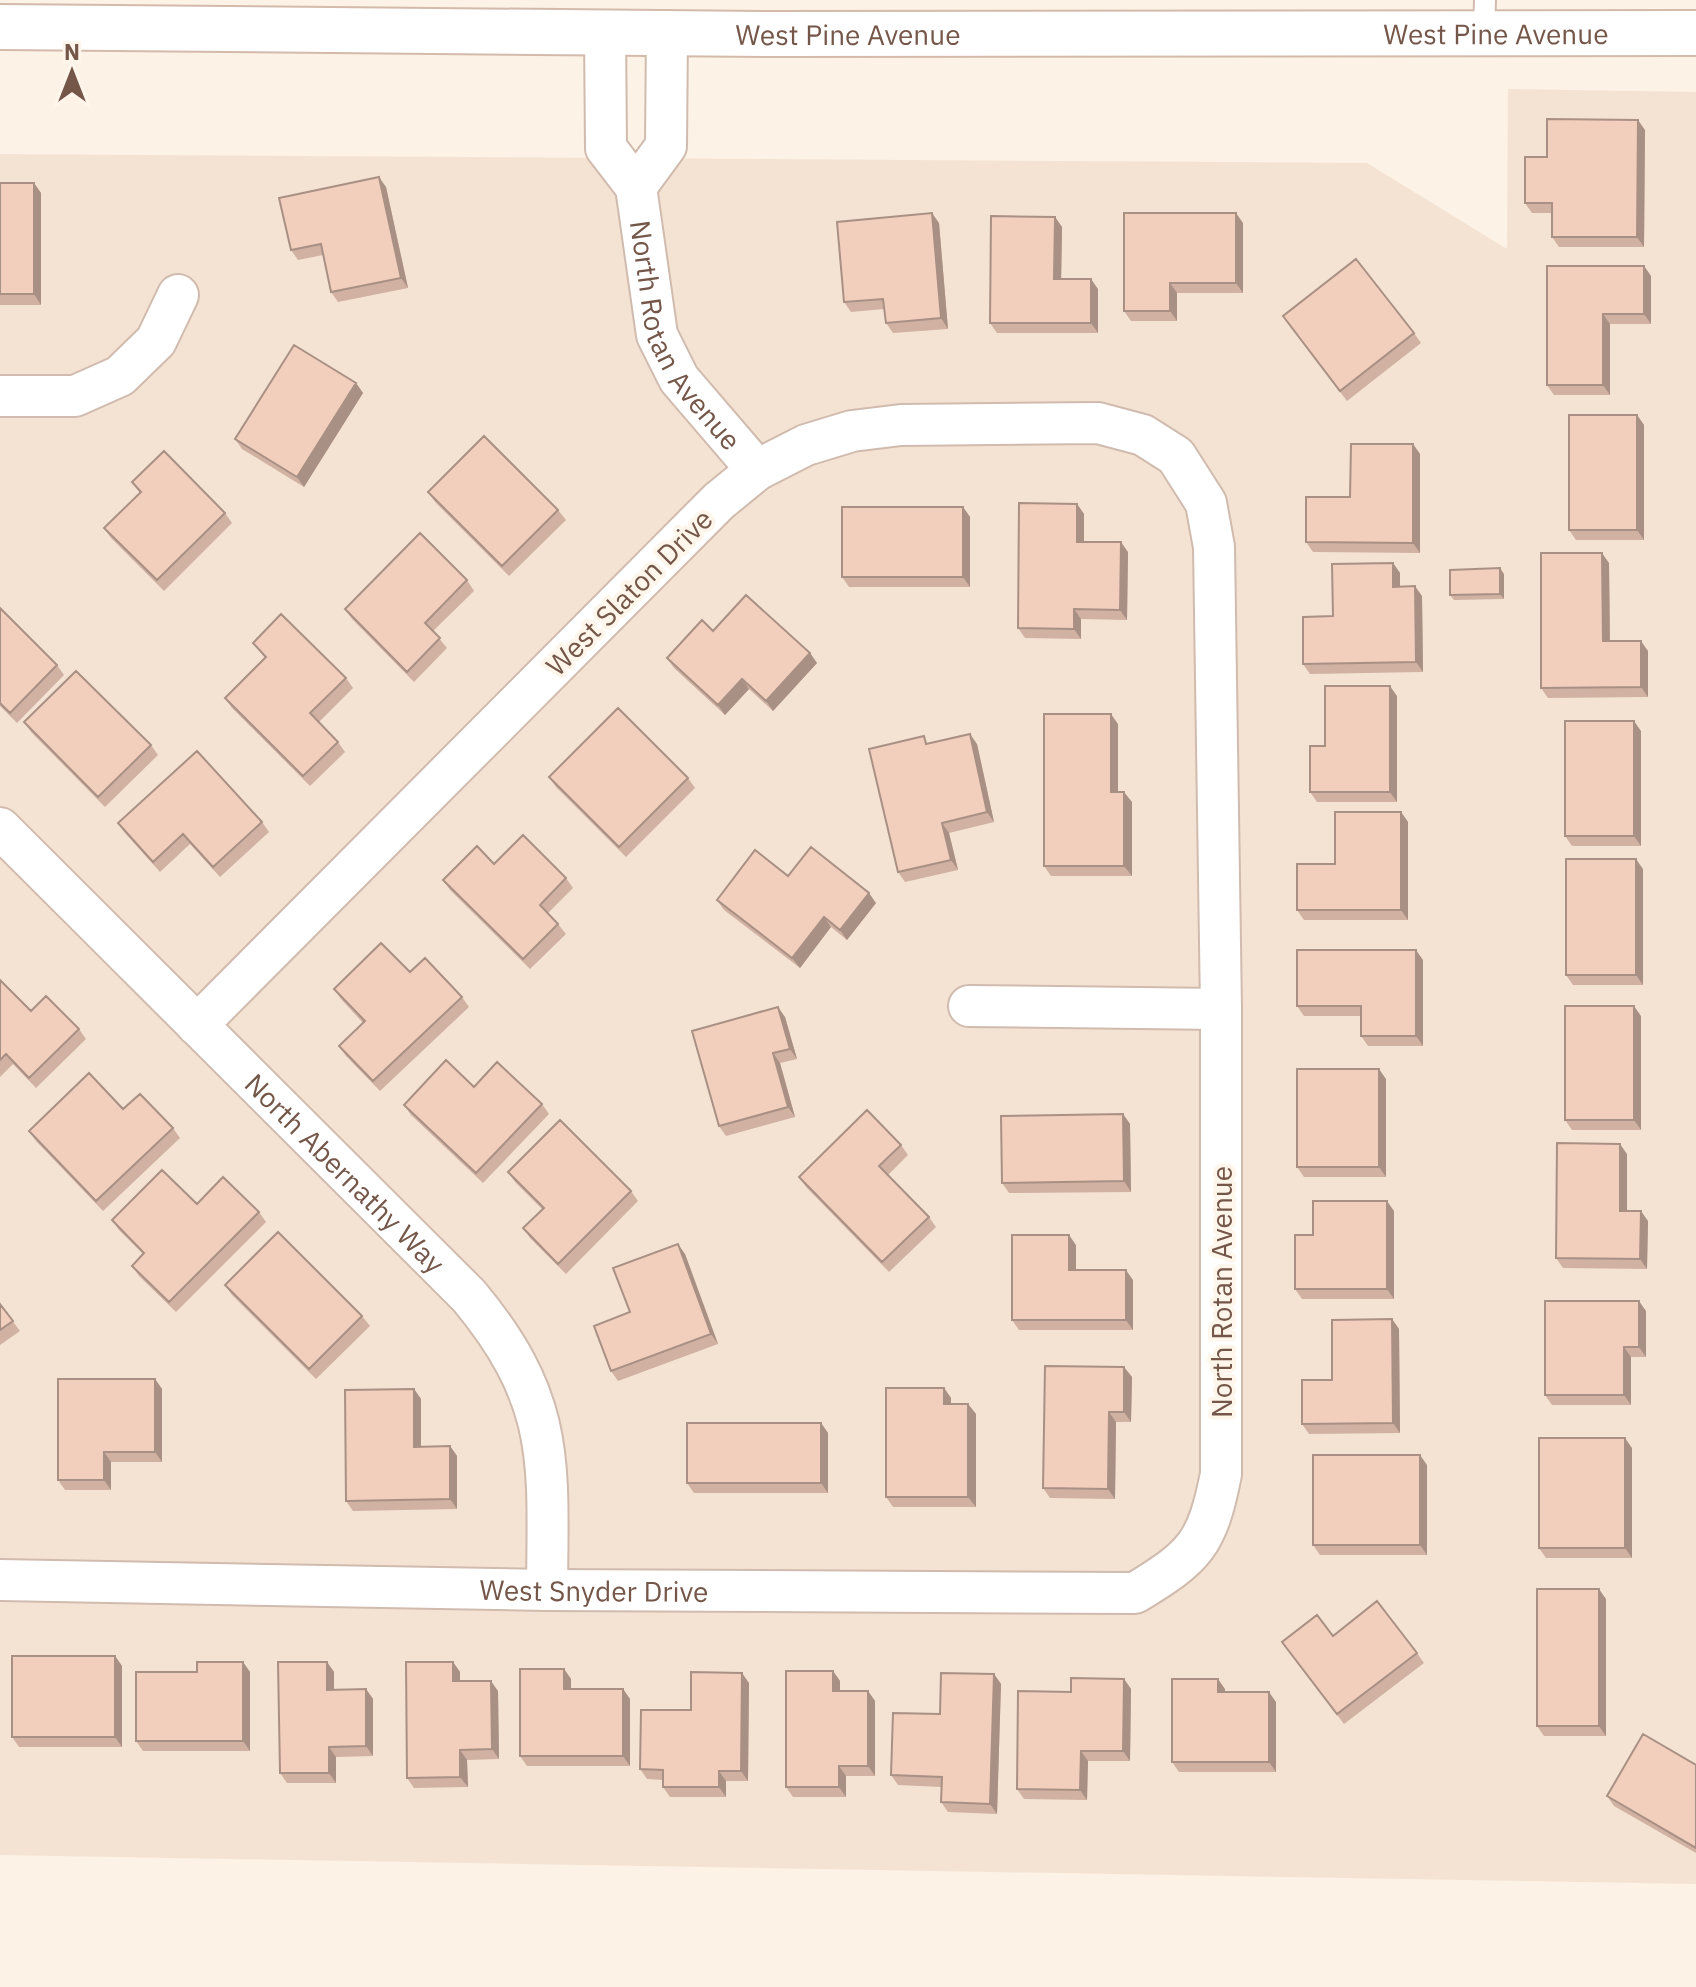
<svg xmlns="http://www.w3.org/2000/svg" width="1696" height="1987" font-family="'IBM Plex Sans',sans-serif">
	<rect width="100%" height="100%" fill="#fcf2e5"/>
	<path fill="#f4e3d3" d="M1508 89 1696 92V1884L0 1855V154L1367 163 1507 249Z"/>
	<g fill="none" stroke-linecap="round" stroke-linejoin="round">
		<defs>
			<path id="lane" d="M1484 33 1485 0"/>
			<g id="street">
				<path d="M605 31 606 148 636 187 666 146 667 31"/>
				<path id="s1" d="M636 187 657 335 679 379 757 470"/>
				<path d="M0 396H75L120 376 156 341 178 295"/>
				<path id="s2" d="M0 828 469 1296C556 1401 548 1461 547 1590"/>
				<path d="M969 1006 1221 1009"/>
				<path id="s3" d="M0 1580 547 1590 1135 1593C1196 1556 1207 1544 1221 1474V1009L1214 547 1206 503 1176 456 1143 435 1098 423 901 425 852 431 806 445 757 470 719 501 197 1025"/>
			</g>
			<g id="secondary">
				<path id="s4" d="M0 27 769 34 1696 33"/>
			</g>
		</defs>
		<use href="#lane" stroke="#d0bbae" stroke-width="24"/>
		<use href="#street" stroke="#d0bbae" stroke-width="44"/>
		<use href="#secondary" stroke="#d3baab" stroke-width="48"/>
		<use href="#lane" stroke="#fff" stroke-width="20"/>
		<use href="#street" stroke="#fff" stroke-width="40"/>
		<use href="#secondary" stroke="#fff" stroke-width="44"/>
	</g>
	<path fill="#d0b1a2" d="M1645 130 1644 247H1559L1552 237V213H1532L1525 203Z
		M0 183H34L41 193V305H0Z
		M386 187 408 288 338 302 331 292 323 255 298 260 291 250Z
		M1055 217 1062 227 1061 279 1098 289V333H997L990 323Z
		M939 223 948 329 893 333 886 323 884 309 851 312 844 302Z
		M1243 223V293H1177V321H1131L1124 311Z
		M1547 266H1644L1651 276V324H1610V395H1554L1547 385Z
		M1290 326 1414 333 1421 343 1347 401Z
		M356 383 363 393 304 487 242 449 235 439Z
		M1637 415 1644 425V540H1576L1569 530Z
		M1413 444 1420 454V553L1313 552 1306 542 1350 497Z
		M132 482 225 513 232 523 164 591 111 538 104 528 140 493Z
		M428 492 558 510 566 520 509 576 435 502Z
		M1077 504 1084 514V542L1128 552 1127 620 1081 619V639L1025 638 1018 628Z
		M963 507 970 517V587H849L842 577Z
		M1393 563 1400 573V587L1422 596 1423 672 1310 674 1303 664 1333 616Z
		M1609 563 1610 641 1648 651V697L1548 698 1541 688Z
		M1504 574V599L1454 600 1450 595Z
		M467 580 474 591 433 631 447 648 414 682 352 619 345 609Z
		M0 608 57 665 64 675 17 723 0 706Z
		M713 631 810 653 817 663 773 711 749 689 725 715 674 668 667 658Z
		M253 643 346 678 353 688 319 722 338 742 345 752 310 786 232 708 225 698 265 658Z
		M1397 696V802H1317L1310 792 1325 746Z
		M24 722 151 745 158 755 105 807 31 732Z
		M1118 724V792L1132 802V876H1051L1044 866Z
		M1641 731V846H1572L1565 836Z
		M930 744H977L994 822 949 833 958 870 905 882 898 872Z
		M549 777 688 778 695 788 626 857 556 787Z
		M1401 812 1408 822V920H1304L1297 910Z
		M262 822 269 832 220 877 190 844 160 872 125 833 118 823Z
		M494 864 566 878 573 888 548 913 558 924 566 934 530 969 450 890 443 880Z
		M1643 869V985H1573L1566 975Z
		M788 876 876 903 847 940 831 927 800 968 724 910 717 900Z
		M1423 960V1046H1368L1361 1036V1016H1304L1297 1006Z
		M410 972 462 997 469 1007 380 1091 346 1056 339 1046 363 1023 341 999 334 989Z
		M0 980 31 1011 79 1029 86 1039 36 1088 13 1064 0 1077Z
		M1641 1016V1130H1572L1565 1120Z
		M785 1017 797 1059 780 1063 795 1117 726 1136 719 1126Z
		M1386 1079V1177H1304L1297 1167Z
		M474 1087 542 1104 549 1114 483 1183 411 1115 404 1105Z
		M123 1109 173 1128 180 1138 103 1211 36 1141 29 1131Z
		M1123 1114 1130 1124 1131 1192 1009 1193 1002 1183Z
		M901 1145 908 1155 888 1175 929 1217 936 1227 889 1272 806 1187 799 1177Z
		M1627 1154V1211L1648 1221 1647 1269 1563 1268 1556 1258Z
		M508 1172 631 1191 638 1201 566 1274 530 1238 523 1228 542 1209 515 1182Z
		M197 1204 259 1212 266 1222 176 1312 139 1276 132 1266 143 1254 119 1230 112 1220Z
		M1394 1211V1299H1302L1295 1289 1313 1235Z
		M1076 1245V1270L1133 1280V1330H1019L1012 1320Z
		M685 1254 718 1344 618 1381 611 1371 630 1312Z
		M225 1285 362 1316 370 1326 316 1379 232 1295Z
		M0 1304 20 1331 0 1345Z
		M1646 1311V1357H1631V1405H1552L1545 1395Z
		M1392 1319 1399 1329 1400 1433 1309 1434 1302 1424 1332 1380Z
		M1124 1367 1132 1377 1131 1422H1116L1115 1499 1050 1498 1043 1488Z
		M155 1379 162 1389V1462H111V1490H65L58 1480Z
		M944 1388 951 1398V1404H968L976 1414V1507H893L886 1497Z
		M414 1389 421 1399V1447L450 1446 457 1456V1509L353 1511 346 1501Z
		M821 1423 828 1433V1493H694L687 1483Z
		M1632 1448V1558H1546L1539 1548Z
		M1427 1465V1555H1320L1313 1545Z
		M1606 1599V1736H1544L1537 1726Z
		M1282 1642 1417 1653 1424 1663 1344 1724Z
		M115 1656 122 1666V1747H19L12 1737Z
		M243 1662 250 1672V1751H143L136 1741Z
		M327 1662 334 1672V1690L366 1689 373 1699V1756L336 1757V1783H287L280 1773Z
		M453 1662 460 1672V1681L498 1691 499 1759 467 1760 468 1787 414 1788 407 1778Z
		M564 1669 571 1679V1689H623L630 1699V1766H527L520 1756Z
		M833 1671 840 1681V1691H868L875 1701V1776H846V1797H793L786 1787Z
		M994 1674 1001 1684 997 1814 948 1812 941 1802V1787L898 1785 891 1775 940 1714Z
		M1124 1679 1131 1689 1130 1761H1088L1087 1800 1024 1799 1017 1789 1071 1692Z
		M749 1683 748 1781H726V1797H670L663 1787V1780L647 1779 640 1769 691 1710Z
		M1225 1689V1692L1276 1702V1772H1179L1172 1762Z
		M1696 1765V1853L1614 1806 1607 1796Z"/>
	<path fill="#a99084" d="M1638 120 1645 130 1644 247 1637 237Z
		M379 177 386 187 408 288 401 278Z
		M34 183 41 193V305L34 294Z
		M932 213 939 223 948 329 941 318Z
		M1236 213 1243 223V293L1236 283Z
		M1055 217 1062 227 1061 289 1054 279Z
		M1644 266 1651 276V324L1644 314Z
		M1091 279 1098 289V333L1091 323Z
		M1170 283 1177 293V321L1170 311Z
		M1603 314 1610 324V395L1603 385Z
		M356 383 363 393 304 487 297 477Z
		M1637 415 1644 425V540L1637 530Z
		M1413 444 1420 454V553L1413 543Z
		M1077 504 1084 514V552L1077 542Z
		M963 507 970 517V587L963 577Z
		M1121 542 1128 552 1127 620 1120 610Z
		M1602 553 1609 563 1610 651 1603 641Z
		M1393 563 1400 573V597L1393 587Z
		M1500 568 1504 574V599L1500 594Z
		M1415 586 1422 596 1423 672 1416 662Z
		M1074 609 1081 619V639L1074 629Z
		M1641 641 1648 651V697L1641 687Z
		M810 653 817 663 773 711 766 701Z
		M742 679 749 689 725 715 718 705Z
		M1390 686 1397 696V802L1390 792Z
		M1111 714 1118 724V802L1111 792Z
		M1634 721 1641 731V846L1634 836Z
		M970 734 977 744 994 822 987 812Z
		M1124 792 1132 802V876L1124 866Z
		M1401 812 1408 822V920L1401 910Z
		M942 823 949 833 958 870 951 860Z
		M1636 859 1643 869V985L1636 975Z
		M869 893 876 903 847 940 840 930Z
		M824 917 831 927 800 968 792 958Z
		M1416 950 1423 960V1046L1416 1036Z
		M1634 1006 1641 1016V1130L1634 1120Z
		M778 1007 785 1017 797 1059 790 1049Z
		M773 1053 780 1063 795 1117 788 1107Z
		M1379 1069 1386 1079V1177L1379 1167Z
		M1123 1114 1130 1124 1131 1192 1124 1181Z
		M1620 1144 1627 1154V1221L1620 1211Z
		M1387 1201 1394 1211V1299L1387 1289Z
		M1641 1211 1648 1221 1647 1269 1640 1259Z
		M1069 1235 1076 1245V1280L1069 1270Z
		M678 1244 685 1254 718 1344 711 1334Z
		M1126 1270 1133 1280V1330L1126 1320Z
		M1639 1301 1646 1311V1357L1639 1347Z
		M1392 1319 1399 1329 1400 1433 1393 1423Z
		M1624 1347 1631 1357V1405L1624 1395Z
		M1124 1367 1132 1377 1131 1422 1124 1412Z
		M155 1379 162 1389V1462L155 1452Z
		M944 1388 951 1398V1414L944 1404Z
		M414 1389 421 1399V1457L414 1447Z
		M968 1404 976 1414V1507L968 1497Z
		M1109 1412 1116 1422 1115 1499 1108 1489Z
		M821 1423 828 1433V1493L821 1483Z
		M1625 1438 1632 1448V1558L1625 1548Z
		M450 1446 457 1456V1509L450 1499Z
		M104 1452 111 1462V1490L104 1480Z
		M1420 1455 1427 1465V1555L1420 1545Z
		M1599 1589 1606 1599V1736L1599 1726Z
		M115 1656 122 1666V1747L115 1737Z
		M243 1662 250 1672V1751L243 1741Z
		M327 1662 334 1672V1700L327 1690Z
		M453 1662 460 1672V1691L453 1681Z
		M564 1669 571 1679V1699L564 1689Z
		M833 1671 840 1681V1701L833 1691Z
		M742 1673 749 1683 748 1781 741 1771Z
		M994 1674 1001 1684 997 1814 990 1804Z
		M1124 1679 1131 1689 1130 1761 1123 1751Z
		M1218 1679 1225 1689V1702L1218 1692Z
		M491 1681 498 1691 499 1759 492 1749Z
		M366 1689 373 1699V1756L366 1746Z
		M623 1689 630 1699V1766L623 1756Z
		M868 1691 875 1701V1776L868 1766Z
		M1269 1692 1276 1702V1772L1269 1762Z
		M329 1747 336 1757V1783L329 1773Z
		M460 1750 467 1760 468 1787 460 1777Z
		M1081 1751 1088 1761 1087 1800 1080 1790Z
		M839 1766 846 1776V1797L839 1787Z
		M719 1771 726 1781V1797L719 1787Z"/>
	<path fill="#f2cebc" stroke="#a99084" stroke-width="2" d="M1547 119 1638 120 1637 237H1552V203H1525V157H1547Z
		M379 177 401 278 331 292 321 244 291 250 279 198Z
		M0 183H34V294H0Z
		M932 213 941 318 886 323 883 299 844 302 837 222Z
		M1124 213H1236V283H1170V311H1124Z
		M991 216 1055 217 1054 279H1091V323H990Z
		M1356 259 1414 333 1340 391 1283 316Z
		M1547 266H1644V314H1603V385H1547Z
		M294 345 356 383 297 477 235 439Z
		M1569 415H1637V530H1569Z
		M484 436 558 510 502 566 428 492Z
		M1351 444H1413V543L1306 542V497H1350Z
		M164 451 225 513 157 580 104 528 141 492 132 482Z
		M1019 503 1077 504V542H1121L1120 610 1074 609V629L1018 628Z
		M842 507H963V577H842Z
		M420 533 467 580 425 623 440 638 407 672 345 609Z
		M1541 553H1602L1603 641H1641V687L1541 688Z
		M1393 563V587L1415 586 1416 662 1303 664V617L1333 616 1332 564Z
		M1500 568V594L1450 595V570Z
		M746 595 810 653 766 701 742 679 718 705 667 658 702 620 713 631Z
		M0 608 57 665 10 713 0 703Z
		M281 614 346 678 310 713 338 742 303 776 225 698 266 657 253 643Z
		M76 671 151 745 98 797 24 722Z
		M1325 686H1390V792H1310V746H1325Z
		M618 708 688 778 619 847 549 777Z
		M1044 714H1111V792H1124V866H1044Z
		M1565 721H1634V836H1565Z
		M970 734 987 812 942 823 951 860 898 872 869 749 924 736 926 744Z
		M197 751 262 822 213 867 183 834 153 862 118 823Z
		M1335 812H1401V910H1297V864H1335Z
		M523 835 566 878 540 905 558 924 523 959 443 880 477 846 494 864Z
		M811 847 869 893 840 930 824 917 792 958 717 900 755 850 788 876Z
		M1566 859H1636V975H1566Z
		M381 943 410 972 425 958 462 997 373 1081 339 1046 365 1021 334 989Z
		M1297 950H1416V1036H1361V1006H1297Z
		M0 980 31 1011 46 996 79 1029 29 1078 6 1054 0 1060Z
		M1565 1006H1634V1120H1565Z
		M778 1007 790 1049 773 1053 788 1107 719 1126 692 1031Z
		M446 1060 474 1087 497 1062 542 1104 476 1173 404 1105Z
		M1297 1069H1379V1167H1297Z
		M89 1073 123 1109 140 1094 173 1128 96 1201 29 1131Z
		M867 1110 901 1145 879 1166 929 1217 882 1262 799 1177Z
		M1123 1114 1124 1181 1002 1183 1001 1116Z
		M560 1120 631 1191 558 1264 523 1228 544 1208 508 1172Z
		M1557 1143 1620 1144V1211H1641L1640 1259 1556 1258Z
		M162 1170 197 1204 223 1177 259 1212 169 1302 132 1266 144 1253 112 1220Z
		M1313 1201H1387V1289H1295V1235H1313Z
		M278 1232 362 1316 309 1369 225 1285Z
		M1012 1235H1069V1270H1126V1320H1012Z
		M678 1244 711 1334 611 1371 594 1326 630 1312 613 1268Z
		M1545 1301H1639V1347H1624V1395H1545Z
		M0 1304 13 1321 0 1330Z
		M1392 1319 1393 1423 1302 1424V1380H1332V1320Z
		M1045 1366 1124 1367V1412H1109L1108 1489 1043 1488Z
		M58 1379H155V1452H104V1480H58Z
		M886 1388H944V1404H968V1497H886Z
		M414 1389V1447L450 1446V1499L346 1501 345 1390Z
		M687 1423H821V1483H687Z
		M1539 1438H1625V1548H1539Z
		M1313 1455H1420V1545H1313Z
		M1537 1589H1599V1726H1537Z
		M1377 1601 1417 1653 1337 1714 1282 1642 1317 1615 1333 1636Z
		M12 1656H115V1737H12Z
		M197 1662H243V1741H136V1672H197Z
		M278 1662H327V1690L366 1689V1746L329 1747V1773H280Z
		M406 1662H453V1681H491L492 1749 460 1750V1777L407 1778Z
		M520 1669H564V1689H623V1756H520Z
		M786 1671H833V1691H868V1766H839V1787H786Z
		M691 1672 742 1673 741 1771H719V1787H663V1770L640 1769 641 1710H691Z
		M941 1673 994 1674 990 1804 941 1802 942 1777 891 1775 893 1713 940 1714Z
		M1071 1678 1124 1679 1123 1751H1081L1080 1790 1017 1789 1018 1691 1071 1692Z
		M1172 1679H1218V1692H1269V1762H1172Z
		M1643 1734 1696 1765V1848L1607 1796Z"/>
	<g text-anchor="middle" dominant-baseline="central" stroke-width="8" stroke-linejoin="round" paint-order="stroke">
		<g font-size="28" fill="#75574a" stroke="#fff6eb">
			<text stroke="none"><textPath href="#s4" startOffset="848">West Pine Avenue</textPath></text>
			<text stroke="none"><textPath href="#s4" startOffset="1496">West Pine Avenue</textPath></text>
			<text stroke="none"><textPath href="#s1" startOffset="160">North Rotan Avenue</textPath></text>
			<text transform="translate(629 592) rotate(-45)">West Slaton Drive</text>
			<text stroke="none"><textPath href="#s2" startOffset="488">North Abernathy Way</textPath></text>
			<text transform="translate(1221 1292) rotate(-90)">North Rotan Avenue</text>
			<text stroke="none"><textPath href="#s3" startOffset="594">West Snyder Drive</textPath></text>
		</g>
	</g>
	<g transform="translate(72 72)" stroke="#fff6eb" stroke-width="6" paint-order="stroke">
	<path d="M0-6L14 30L0 20L-14 30Z" fill="#75574a"/>
	<text y="-12" font-size="22" font-weight="bold" text-anchor="middle" fill="#75574a">N</text>
	</g>
</svg>
